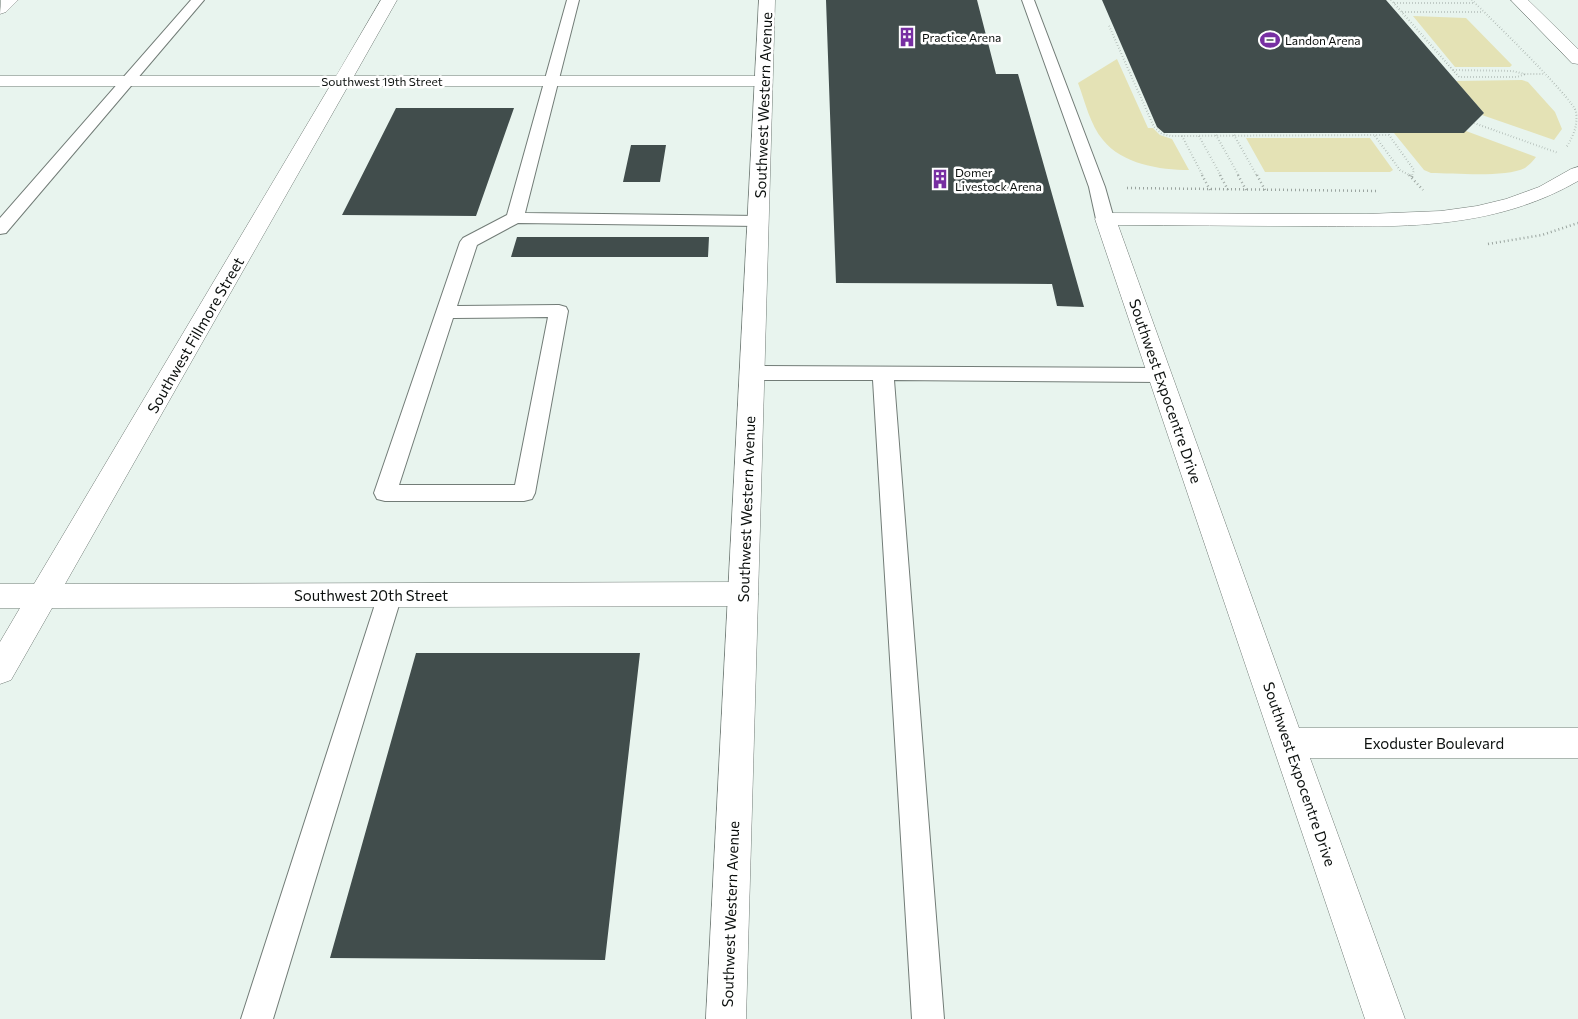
<svg xmlns="http://www.w3.org/2000/svg" width="1578" height="1019" font-family="Commissioner,sans-serif">
	<rect width="100%" height="100%" fill="#e8f4ee"/>
	<path fill="#e4e2b5" d="M1413 16 1466 18 1512 65 1510 67H1455Z
		M1117 59 1148 128H1153L1160 135 1172 139 1189 170C1160 170 1122 164 1103 140 1090 125 1085 101 1078 83Z
		M1522 80 1528 82 1555 112 1562 129 1554 140 1482 115 1484 113 1456 81Z
		M1466 131 1536 157C1533 161 1529 165 1525 168 1505 178 1454 173 1431 173L1424 170 1394 133Z
		M1246 138H1370L1393 170 1390 172H1265Z"/>
	<path fill="#414d4c" d="M826 0H977L996 74H1018L1084 307 1057 306 1052 284 836 283Z
		M1102 0H1386L1484 113 1464 133H1164L1157 127Z
		M396 108H514L476 216 342 215Z
		M631 145H666L660 182H623Z
		M517 237H709L708 257H511Z
		M416 653H640L605 960 330 958Z"/>
	<g fill="none" stroke-linecap="round" stroke-linejoin="round">
		<defs>
			<path id="service" d="M191 0H204L6 233 0 234V218Z
				M567 0H579L525 213 758 216 764 217 767 221 764 225 758 226 518 223 477 245 457 306 559 305 566 307 568 311 535 493 532 499 524 501H385L377 499 374 493 460 242 463 238 507 215ZM548 317 515 485H399L453 318Z
				M1022 0H1034L1105 187 1114 219 1111 223H1099L1096 219 1089 187Z
				M752 366 1160 368 1167 370 1170 375 1167 380 1160 382 894 380 944 1019H912L873 380H752L745 378 742 373 745 368Z
				M390 585 399 588 402 595 273 1019H241L378 595 381 588Z"/>
			<path id="minor" d="M18 0 6 12 0 14 1 0Z
				M381 0H397L354 76H763L769 77 772 81 769 85 763 86H348L65 584 743 582 753 585 758 594 753 603 743 606 52 608 11 680 0 684V642L20 608H0V584H34L330 86H0V76H336Z
				M1511 0H1528L1578 49V64L1572 63Z
				M1578 167V181C1491 231 1397 227 1300 226 1240 226 1179 225 1118 225L1299 728H1578V758H1310L1405 1019H1365L1095 219 1098 215 1105 213 1367 214 1441 211 1477 206 1506 199 1539 187 1571 169Z"/>
			<path id="tertiary" d="M759 0H775L746 1019H706Z"/>
		</defs>
		<use href="#service" stroke="#727c77" stroke-width="2"/>
		<use href="#minor" stroke="#727c77" stroke-width="1"/>
		<use href="#tertiary" stroke="#727c77" stroke-width="1"/>
		<path stroke="#9aa49f" stroke-width="2" stroke-dasharray="0.5 2.5" stroke-linecap="butt" d="M1391 0 1459 77H1517L1525 74
			M1472 0C1487 15 1574 99 1576 112 1578 127 1573 136 1566 148
			M1394 3H1474
			M1402 12H1483
			M1109 26 1154 127 1162 134 1171 136 1389 135 1414 170 1412 176
			M1453 70 1512 71 1525 74H1543
			M1474 123 1558 153
			M1216 135 1239 176
			M1234 135 1257 176
			M1182 136 1203 176
			M1199 136 1221 176
			M1375 136 1400 170 1411 176"/>
		<path stroke="#9aa49f" stroke-width="2.5" stroke-dasharray="1 3" stroke-linecap="butt" d="M1202 175 1210 190
			M1220 175 1228 190
			M1238 175 1246 190
			M1257 175 1265 190
			M1409 175 1423 190
			M1412 177 1413 175
			M1127 188 1379 191
			M1488 244 1542 235 1578 223"/>
		<use href="#service" fill="#fff" fill-rule="evenodd"/>
		<use href="#minor" fill="#fff" fill-rule="evenodd"/>
		<use href="#tertiary" fill="#fff" fill-rule="evenodd"/>
	</g>
	<defs>
		<symbol id="building-bare" viewBox="-9 -9 18 18"><path d="M-4-6H4V6H1V3H-1V6H-4ZM-2.5-4.3h1.7v1.8h-1.7ZM.8-4.3h1.7v1.8H.8ZM-2.5-1h1.7V.8h-1.7ZM.8-1h1.7V.8H.8Z" fill="#772fa2" stroke="#fff" stroke-width="2.5" paint-order="stroke"/></symbol>
		<symbol id="stadium-bare" viewBox="-9 -9 18 18"><path d="M0-5a6.5 5 0 1 0 0 10a6.5 5 0 1 0 0-10ZM-3.5-1.8h7v3.6h-7Z" fill="#772fa2" stroke="#fff" stroke-width="2.5" paint-order="stroke"/></symbol>
	</defs>
	<g fill-rule="evenodd">
		<use href="#building-bare" x="893" y="23" width="28" height="28"/>
		<use href="#stadium-bare" x="1256" y="26" width="28" height="28"/>
		<use href="#building-bare" x="926" y="165" width="28" height="28"/>
	</g>
	<g text-anchor="middle" dominant-baseline="central" stroke-width="5" stroke-linejoin="round" paint-order="stroke">
		<g font-size="12" fill="#0c100e" stroke="#fff" text-anchor="start">
			<text x="922" y="37">Practice Arena</text>
			<text x="1285" y="40">Landon Arena</text>
			<text x="955" y="172">Domer<tspan x="955" dy="14">Livestock Arena</tspan></text>
		</g>
		<g font-size="12" fill="#0c100e" stroke="#fff">
			<text x="382" y="81">Southwest 19th Street</text>
		</g>
		<g font-size="15" fill="#0c100e" stroke="#fff">
			<text transform="translate(763 105) rotate(-88)">Southwest Western Avenue</text>
			<text transform="translate(195 335) rotate(-60)">Southwest Fillmore Street</text>
			<text transform="translate(1166 391) rotate(71)">Southwest Expocentre Drive</text>
			<text transform="translate(746 509) rotate(-88)">Southwest Western Avenue</text>
			<text x="371" y="595">Southwest 20th Street</text>
			<text x="1434" y="743">Exoduster Boulevard</text>
			<text transform="translate(1300 774) rotate(71)">Southwest Expocentre Drive</text>
			<text transform="translate(730 914) rotate(-88)">Southwest Western Avenue</text>
		</g>
	</g>
</svg>
